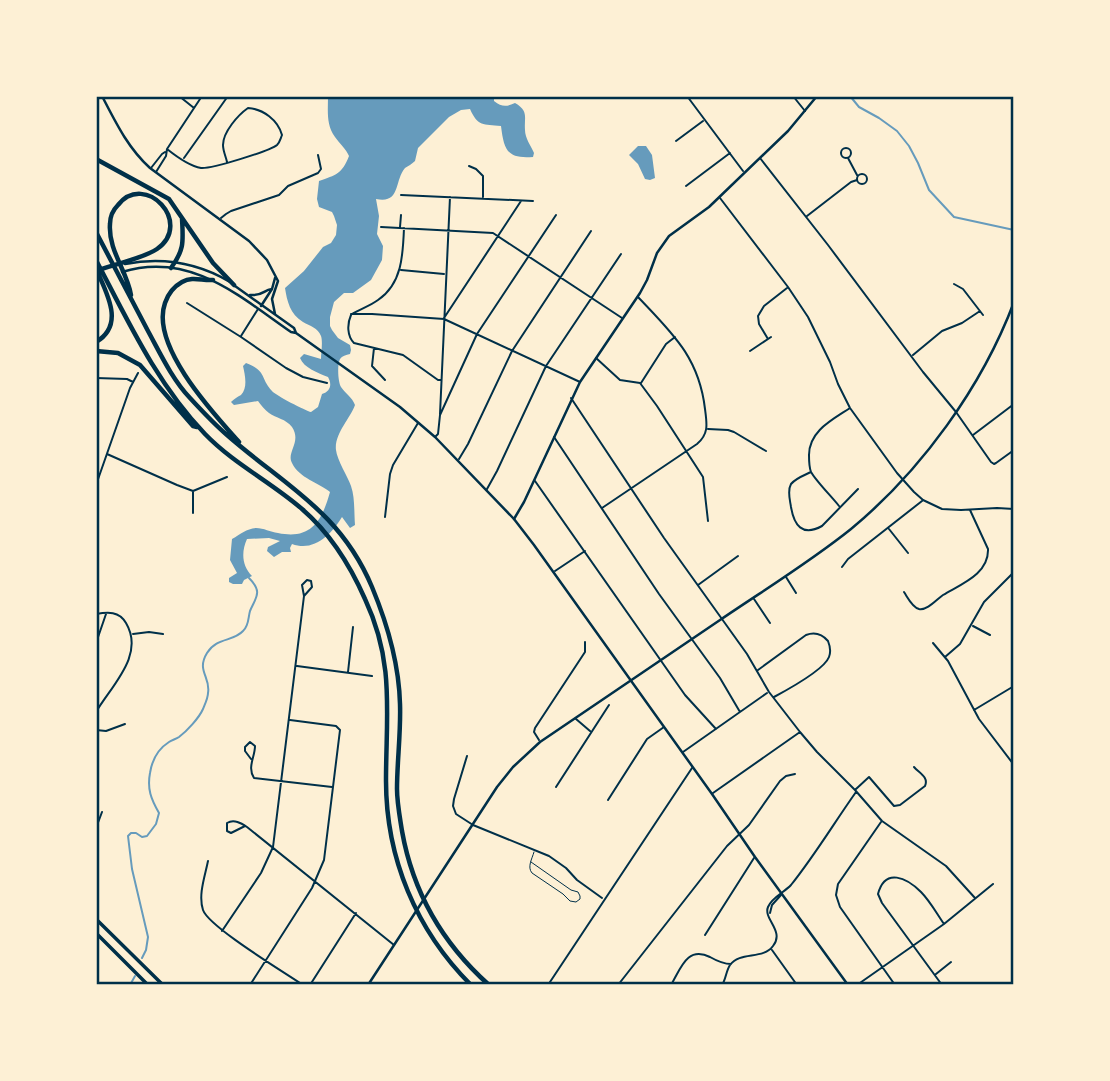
<svg xmlns="http://www.w3.org/2000/svg" width="1110" height="1081" font-family="'Roboto Condensed',sans-serif">
	<rect width="100%" height="100%" fill="#fdf0d5"/>
	<path fill="#669bbc" d="M328 96H494V101C502 107 506 107 515 103 529 111 524 117 525 130 525 138 531 146 534 153L533 157C507 159 504 150 501 126 483 124 478 127 470 109L461 110 449 117 418 148 415 161C412 164 408 166 405 168 394 181 401 204 376 199L379 216 377 234 383 246 382 260 371 280 353 293H344L334 302 330 317V326L332 330 338 338 350 345 351 350 350 354C346 355 342 356 340 359 337 365 338 382 341 387 346 394 352 397 355 405 350 419 334 434 336 450 337 460 348 477 351 486 355 497 354 513 355 525L350 528 342 517C331 535 314 552 292 544L290 548 291 552H282L274 557 267 551 268 547 280 541 269 538 247 539C241 552 242 566 252 576L244 580 242 584H233L229 582V578L237 573 230 560 232 539C241 534 246 529 256 528 264 528 270 532 278 533 311 540 322 521 330 492 319 483 299 478 292 463 286 452 302 442 292 427 286 419 276 418 269 413 265 410 261 405 258 401L234 405 231 402C234 399 237 397 241 395 248 388 245 375 243 366L246 363C267 371 260 378 272 391 275 395 306 411 311 412L318 407 322 394C331 391 332 384 328 377 318 373 304 368 300 358L304 354 321 359C321 353 323 342 321 336 318 328 310 326 303 322 290 314 287 301 285 288L304 271 323 247 331 243 336 235 337 225 334 216 332 212 319 207 317 199 319 181C336 175 342 174 349 156 346 149 340 144 335 137 326 125 328 111 328 96Z
		M638 146H646L652 155 655 178 650 180 645 179 638 164 629 155Z"/>
	<g fill="none" stroke-linecap="round" stroke-linejoin="round">
		<path stroke="#669bbc" stroke-width="2" d="M850 96 859 107 879 118 897 131 909 146 918 163 929 190 954 217 1014 230
			M142 958 146 950 148 937 132 869 128 836 131 833H136L142 837 147 836 156 824 159 813C151 799 147 789 150 773 152 760 158 749 169 742 172 740 176 739 179 737 187 731 199 718 203 709 205 704 208 698 208 693 211 677 196 671 207 653 217 637 233 642 243 631 249 626 248 618 250 611 256 597 263 592 249 578
			M130 985 135 976"/>
		<path stroke="#003049" stroke-width="1" d="M531 862 571 890 578 892 580 896V899L576 902 570 901 563 894 532 873C527 867 532 859 534 852"/>
		<path stroke="#003049" stroke-width="2" d="M179 96 194 108
			M687 96 743 171
			M793 96 805 111
			M676 141 703 121
			M841 153a5 5 0 1 1 10 0a5 5 0 1 1-10 0Z
			M167 149C177 157 189 166 201 168 211 169 270 151 277 145 280 142 280 140 282 135 278 120 263 109 248 108 238 115 223 132 223 145 223 151 226 157 227 162
			M184 158 228 96
			M760 158 828 245 923 372 956 412 991 462 994 464 996 463 1014 450
			M848 158 857 175
			M469 166 476 169 483 176V197
			M151 168 162 154 165 152
			M156 172 166 156 167 149 202 96
			M857 179a5 5 0 1 1 10 0a5 5 0 1 1-10 0Z
			M686 186 730 153
			M401 195 533 201
			M720 198 788 287 808 317 830 362 838 384 850 408 897 473 914 492 923 500 942 509 961 510 997 508 1014 509
			M807 216 851 182 857 180
			M221 218 226 214 231 211 279 195 288 186 318 173 321 169 318 155
			M381 227 493 233 622 318
			M400 227 401 215
			M401 270 444 274
			M954 284 963 289 983 315
			M187 303 241 337 286 368 303 377 327 383
			M351 314H372L444 319 580 382
			M352 314C360 309 370 306 378 300 402 284 403 255 404 228
			M351 315C347 324 347 336 354 343L403 355 438 380H441
			M444 318 521 201
			M241 336 258 309
			M768 339 759 324 758 316 764 306 787 288
			M374 348 372 366 385 380
			M750 351 771 337
			M913 355 942 331 962 323 980 311
			M596 358 620 380 640 383 657 406 703 477 708 521
			M96 378 127 379 133 382
			M641 383 666 344 675 337
			M571 398 664 538 747 654 769 692 800 732 817 752 855 790 882 821 946 866 975 898
			M440 414 450 197
			M708 429 728 430 734 432 766 451
			M973 435 1014 404
			M436 436 438 434 440 415 477 334 556 215
			M554 437 659 594 720 678 740 712
			M107 454 177 485 193 491 227 477
			M459 459 468 444 512 351 591 231
			M811 472C805 475 796 478 791 484 787 491 790 500 791 507 794 525 802 537 822 526L858 489
			M535 481 685 695 716 729
			M96 485 130 388 138 373
			M487 489 497 471 546 366 621 254
			M193 492V513
			M839 506C832 497 816 481 811 472 809 467 809 460 809 455 809 431 832 420 850 408
			M602 508 697 444C709 434 707 424 705 409 699 357 672 333 638 297
			M385 517 390 474 393 465 418 423
			M889 529 908 553
			M842 567 848 559 922 501
			M555 571 585 551
			M786 577 796 593
			M698 585 738 556
			M904 592C908 598 912 607 919 609 927 611 937 599 943 595 961 584 989 574 988 549L970 510
			M754 599 770 623
			M96 614C108 612 119 611 126 623 145 655 112 685 96 712
			M973 626 990 635
			M133 634 149 632 163 634
			M96 643 106 614
			M933 643 948 661 979 719 1014 765
			M945 657 960 644 984 602 1014 572
			M297 666 372 676
			M758 670 806 635C814 632 822 634 828 641 830 646 831 652 829 657 824 670 787 690 774 697
			M348 672 353 627
			M974 710 1014 686
			M576 719 590 731
			M96 730 106 731 125 724
			M539 740 534 732 535 728 585 652V642
			M683 752 767 693
			M467 756 454 799 453 806 456 814 473 825 549 856 566 868 577 880 602 898
			M251 759 245 751V747L250 742 255 746C255 757 247 767 254 778L332 787
			M556 787 609 705
			M856 789 869 777 894 806 900 805 925 786C929 777 919 773 914 767
			M713 793 800 732
			M608 800 647 739 664 727
			M881 822 838 884 836 895 840 907 895 985
			M245 826 231 833 227 831V823C234 819 241 823 247 827L394 945
			M96 828 102 812
			M208 861C205 876 198 895 203 910 209 927 284 972 303 985
			M770 913 772 905 781 895
			M222 931 261 873 273 847 304 596 302 585 307 580 311 581 312 587 304 596
			M705 935 754 858
			M772 950 797 985
			M936 974 951 962
			M250 985 312 888 324 860 340 730 336 726 290 720
			M310 985 356 913
			M548 985 692 768
			M618 985 727 846 749 825 780 781 786 776 795 774
			M671 985C681 968 687 946 710 957 717 961 723 964 731 964
			M722 985C726 979 726 971 730 965 740 951 763 960 773 946 785 931 763 919 768 907 772 897 785 892 791 885 815 855 834 823 856 792
			M857 985 944 924 993 884
			M942 985 882 903 878 894C885 867 907 878 921 892 930 901 937 914 944 924"/>
		<path stroke="#003049" stroke-width="2.5" d="M514 519 524 502 580 382 640 293 647 280 657 253 669 236 709 207 788 131 817 96"/>
		<path stroke="#003049" stroke-width="2.5" d="M102 96C116 123 128 148 150 168L249 241 267 260 278 281 272 299 275 314
			M125 264C162 257 198 263 230 282
			M122 272C190 251 239 296 291 332L296 333 400 407 435 437 514 519 534 545 712 794 755 857 848 985
			M235 286 294 328 296 333
			M250 295C264 296 263 290 272 289
			M261 306 272 289 275 278
			M368 985 497 787 513 767 540 742C600 701 660 661 720 620 764 590 810 562 851 529 921 471 982 387 1014 302"/>
		<path stroke="#003049" stroke-width="3.5" d="M96 919 163 985
			M96 933 148 985"/>
		<path stroke="#003049" stroke-width="4.5" d="M96 159 169 199 213 263 234 285
			M96 232C113 265 131 298 148 331 160 353 172 379 190 398 202 411 214 424 227 435 285 486 340 511 372 587 387 623 399 664 400 704 401 733 397 761 397 789 397 803 400 818 402 831 413 893 442 943 489 985
			M96 260C128 321 157 384 205 434 234 464 271 482 302 509 330 533 350 565 365 599 395 663 386 713 386 781 386 858 416 930 471 985
			M171 268C185 249 183 241 182 218
			M96 271C112 265 144 258 157 249 194 223 145 171 118 205 113 210 110 216 110 224 108 250 127 271 131 295
			M213 280C202 281 193 276 182 282 173 287 168 294 165 303 150 345 212 412 239 442
			M96 342C125 325 107 294 97 271
			M96 351 118 353 140 365 193 426 197 427"/>
	</g>
	<rect width="1110" height="1081" fill="none" stroke="#fdf0d5" stroke-width="196"/>
	<rect x="98" y="98" width="914" height="885" fill="none" stroke="#003049" stroke-width="2.5"/>
</svg>
